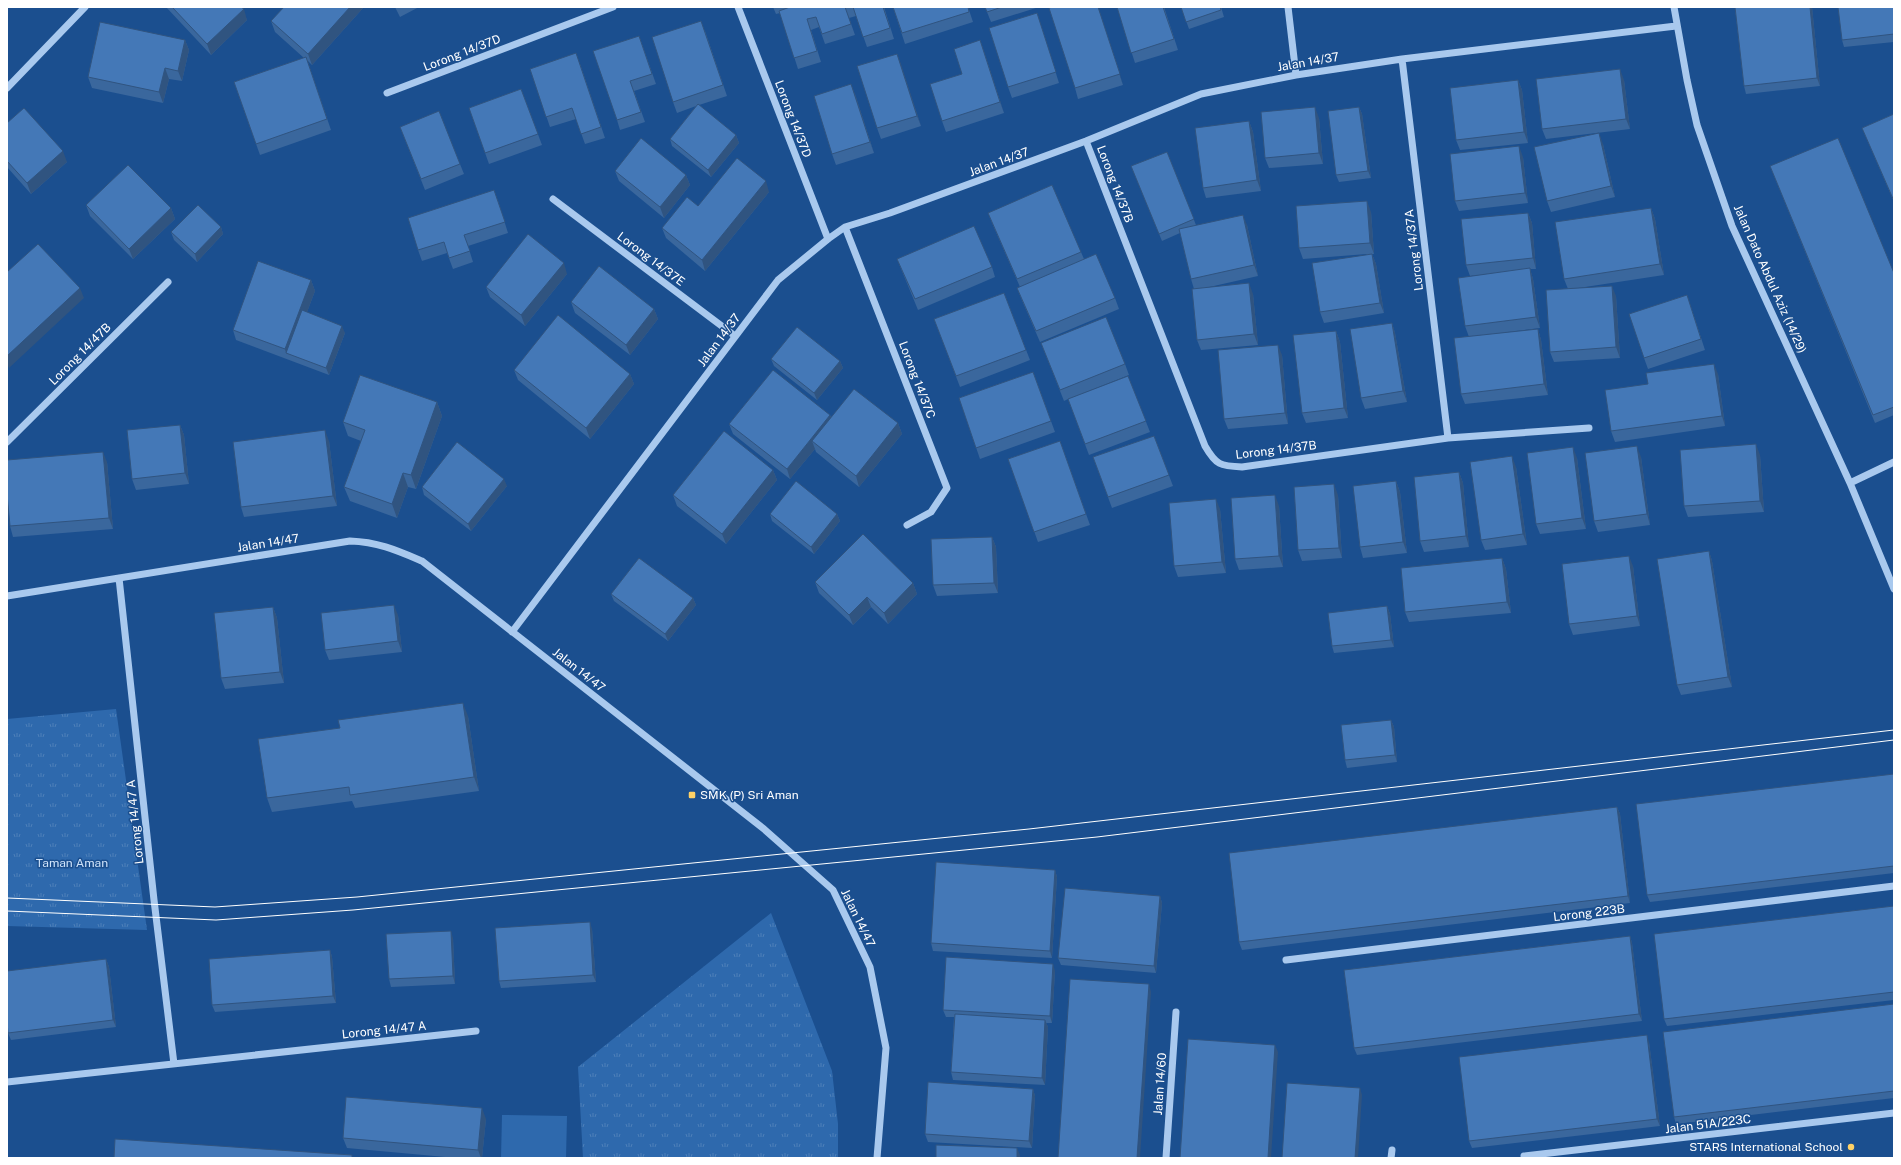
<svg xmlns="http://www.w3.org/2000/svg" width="1901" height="1165" font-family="'Public Sans',sans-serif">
	<defs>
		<pattern id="grass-tufts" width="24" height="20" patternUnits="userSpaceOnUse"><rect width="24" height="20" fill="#2e69ad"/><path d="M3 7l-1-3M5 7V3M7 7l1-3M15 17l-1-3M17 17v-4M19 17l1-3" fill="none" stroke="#4d80b9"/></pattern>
	</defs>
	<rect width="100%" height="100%" fill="#1b4f8f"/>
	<path fill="url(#grass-tufts)" d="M116 709 147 930 7 926V719Z
		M771 913 832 1071 838 1124V1158H583L578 1067Z"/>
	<path fill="#2e69ad" d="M502 1115 567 1116 566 1158H501Z"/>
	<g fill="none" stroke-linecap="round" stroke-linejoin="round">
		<path stroke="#a9c9ee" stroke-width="7" d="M738 7 828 239
			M1288 7 1296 75
			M1674 7 1687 80 1697 125 1732 226 1850 483 1894 589
			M1402 59 1448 438
			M7 88 85 7
			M387 93 613 7
			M1086 141 1205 446C1216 465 1220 466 1242 467L1448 438 1589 428
			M553 199 735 336
			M845 227 947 488 931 512 907 525
			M7 442 168 282
			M1850 483 1894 462
			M119 578 154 900 174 1064
			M7 596 350 541C378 542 396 550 422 561L764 829 833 890 870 967 886 1048 877 1158
			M512 632 778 280 828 239 845 227 890 213 1086 141 1201 94 1296 75 1402 59 1676 26
			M1286 960 1894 886
			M7 1082 476 1031
			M1524 1156 1894 1113
			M1166 1158 1176 1012
			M1391 1158 1392 1150"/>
		<path stroke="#fff" stroke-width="1" d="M7 898 215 907 357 897 1029 829 1894 730
			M7 911 216 920 353 910 1097 837 1894 740"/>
	</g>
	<path fill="#3a679d" d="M166 7H241L247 20 211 55Z
		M284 7H364L312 65 307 60 331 130 260 155 234 82 304 58 275 32 271 21Z
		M395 7H419L400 17Z
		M773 7H884L894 39 867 47 856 16 849 18 855 35 825 44 819 27 811 30 821 62 798 69 780 13 776 14Z
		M893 7H968L973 22 905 44Z
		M985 7H1039L991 22Z
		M1098 7 1123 85 1078 99 1075 88Z
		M1117 7H1164L1178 50 1135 63Z
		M1181 7H1221L1224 17 1189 29Z
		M1735 7H1812L1820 86 1746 94 1744 86Z
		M1894 7V42L1844 47 1842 40Z
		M1037 13 1059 83 1012 98 1008 87Z
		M705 31 727 96 699 105 736 135 739 143 711 177 672 146 670 139 696 106 677 113 673 102Z
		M639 36 656 84 634 91 645 122 620 130 617 120Z
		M185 40 189 50 182 81 169 79 163 103 92 88 88 77Z
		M980 40 1004 113 946 132 942 121 962 74Z
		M897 54 921 126 881 139 877 128Z
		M580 64 605 138 585 144 576 119 550 127 530 69Z
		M1518 80 1522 90 1528 143 1460 150 1456 140Z
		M1624 80 1630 129 1546 139 1542 129Z
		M521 89 542 145 489 164 469 108Z
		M855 94 874 153 836 165 832 154Z
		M1359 107 1362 114 1371 178 1339 182 1336 175Z
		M1894 114V202L1862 128Z
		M1319 118 1323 164 1269 168 1265 158Z
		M1249 121 1253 132 1261 191 1206 198 1203 188Z
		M7 123 67 162 31 194 7 167Z
		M400 127 460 164 464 174 425 190Z
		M1603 144 1615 197 1551 212 1547 201Z
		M1167 152 1196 225H1247L1258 276 1205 288 1253 294 1258 345 1201 350 1197 340 1194 289 1191 279 1180 233 1162 241 1134 173Z
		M1523 157 1528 203 1459 211 1455 201Z
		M1770 166 1894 273V415L1875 423Z
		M615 171 686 175 690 185 664 218 619 181Z
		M769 192 705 271 666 238 662 228 698 206Z
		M498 201 508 233 468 246 473 262 453 269 447 253 422 261 418 250Z
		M86 205 171 208 175 219 133 259 90 216Z
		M1651 208 1655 219 1664 275 1572 289 1616 296 1620 358 1554 362 1550 352 1568 289 1564 279Z
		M1371 212 1374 254H1372L1376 264 1384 313 1324 323 1320 312 1367 254 1303 259 1299 248Z
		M988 213 1081 252 1084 259 1115 298 1119 309 1040 342 1021 298 1017 288 1020 287 992 223Z
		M1528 213 1532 223 1536 269H1530L1533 279 1540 328 1477 336 1538 329 1541 340 1548 395 1465 404 1461 394 1469 337 1465 326 1499 273 1470 276 1466 265Z
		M221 227 223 234 197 262 174 240 171 232Z
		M897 259 992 267 995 277 918 310Z
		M567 274 525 326 490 297 486 287Z
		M311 280 315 291 307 312 345 333 329 375 236 340 233 330Z
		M1004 293 1030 360 960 387 934 319Z
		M1687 295 1705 350 1648 369 1644 358Z
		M571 302 654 309 658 319 630 355 575 313Z
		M1392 323 1395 333 1407 402 1365 409 1361 398Z
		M1336 331 1340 342 1348 418 1306 423 1302 413Z
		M1041 343 1125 364 1129 375 1076 396 1128 376 1150 432 1089 455 1068 399 1064 401Z
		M1282 355 1288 424 1228 429 1224 419Z
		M771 359 840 361 843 368 817 400 774 366Z
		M514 370 630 374 634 384 590 439 518 380Z
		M1033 372 1055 432 980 459 959 398Z
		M1718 374 1725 426 1615 442 1611 431 1648 384Z
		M437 402 442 416 416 489 408 487 397 518 350 501 344 487 361 441 348 436 343 422Z
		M830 415 831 417 898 423 902 434 859 487 816 452 815 449 790 479 733 434 729 424Z
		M180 425 184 435 189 484 136 490 132 479Z
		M1154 436 1173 486 1112 508 1093 457Z
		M329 441 337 506 244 517 241 507Z
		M1060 441 1090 525 1038 542 1008 459Z
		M1760 455 1764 512 1688 517 1684 506Z
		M1641 457 1650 525 1598 532 1594 521Z
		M1577 458 1586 529 1540 534 1536 524Z
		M107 462 113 529 13 537 10 526Z
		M1516 467 1527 545 1485 550 1481 540Z
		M773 470 777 480 726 544 677 506 673 495Z
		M1459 472 1463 483 1469 547 1424 552 1420 541Z
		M1396 481 1400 492 1407 553 1363 558 1360 547Z
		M507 486 471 531 424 495 422 487Z
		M1338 495 1342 558 1302 561 1298 550Z
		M1279 506 1283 567 1239 570 1235 559Z
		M1220 509 1226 573 1178 577 1174 566Z
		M770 514H837L840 521 814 554 772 521Z
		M992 537 996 547 998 593 937 596 933 585Z
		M1709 551 1712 561 1732 687 1681 695 1677 685Z
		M1502 558 1506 569 1511 613 1409 622 1405 612Z
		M1633 566 1640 626 1573 635 1569 624Z
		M815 582 913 583 917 594 888 624 871 607 853 625 819 593Z
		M611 594 693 598 696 605 668 641 614 601Z
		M1387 606 1390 614 1394 647 1334 653 1332 646Z
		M273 607 277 618 284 683 225 689 221 678Z
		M398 615 402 652 329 660 325 650Z
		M468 716 479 791 355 808 352 801 272 812 267 798Z
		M1391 720 1394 727 1397 762 1347 768 1345 760Z
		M1894 774V873L1650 902 1647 895Z
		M1617 807 1620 814 1630 903 1242 950 1239 942Z
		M1055 870 1057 877 1052 958 933 951 931 943Z
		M1160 896 1162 903 1156 973 1061 965 1058 958Z
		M1894 906V1000L1667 1026 1664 1019Z
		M592 929 596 982 501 988 499 981Z
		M1630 936 1632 943 1642 1021 1357 1055 1354 1048Z
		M453 938 455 984 391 987 389 979Z
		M330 950 332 957 336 1003 215 1012 212 1005Z
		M106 959 109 967 116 1027 11 1040 8 1033Z
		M1055 971 1052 1023H1046L1048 1027 1045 1085 953 1080 951 1072 954 1017H946L943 1010Z
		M1894 1004V1098L1676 1124 1674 1117Z
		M1649 1042 1660 1126 1472 1148 1469 1141Z
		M1033 1089 1035 1096 1032 1148 928 1142 925 1134Z
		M486 1119 482 1158H456L347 1148 343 1138Z"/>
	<path fill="#305480" d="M350 7H364L312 65 308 54Z
		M1098 7 1123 85 1120 74Z
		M1810 7H1812L1820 86 1817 78Z
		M244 9 247 20 211 55 207 44Z
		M185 40 189 50 182 81 178 71Z
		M980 40 984 51 1004 113 1000 102Z
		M897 54 901 64 921 126 917 116Z
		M165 68 169 79 163 103 159 92Z
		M1620 69 1624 80 1630 129 1626 119Z
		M1518 80 1522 90 1528 143 1524 132Z
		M851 84 855 94 874 153 870 142Z
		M1315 107 1319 118 1323 164 1319 153Z
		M1359 107 1362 114 1371 178 1368 171Z
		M1249 121 1253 132 1261 191 1257 180Z
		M1599 133 1603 144 1615 197 1611 186Z
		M736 135 739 143 711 177 708 170Z
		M1519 146 1523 157 1528 203 1525 193Z
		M63 151 67 162 31 194 27 183Z
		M686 175 690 185 664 218 660 207Z
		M766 181 769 192 705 271 702 260Z
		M1367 201 1371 212 1374 254 1370 243Z
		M171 208 175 219 133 259 129 249Z
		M1651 208 1655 219 1664 275 1660 264Z
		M1528 213 1532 223 1536 269 1533 258Z
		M1243 215 1247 225 1258 276 1254 265Z
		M221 227 223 234 197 262 195 254Z
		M1372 254 1376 264 1384 313 1380 303Z
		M564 263 567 274 525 326 521 315Z
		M1530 268 1533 279 1540 328 1536 317Z
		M311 280 315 291 291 355 286 353 285 349Z
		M1249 283 1253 294 1258 345 1254 334Z
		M1612 286 1616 296 1620 358 1616 347Z
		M80 288 84 298 9 368 7 363V356Z
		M654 309 658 319 630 355 626 345Z
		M1392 323 1395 333 1407 402 1403 391Z
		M342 326 345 333 329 375 326 368Z
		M1538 329 1541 340 1548 395 1544 384Z
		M1336 331 1340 342 1348 418 1344 408Z
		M1278 345 1282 355 1288 424 1285 413Z
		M840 361 843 368 817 400 814 393Z
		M1714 364 1718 374 1725 426 1722 416Z
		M630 374 634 384 590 439 586 428Z
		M437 402 442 416 416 489 411 475Z
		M830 415 834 425 812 441 815 449 790 479 787 469Z
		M898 423 902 434 859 487 856 476Z
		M180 425 184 435 189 484 185 473Z
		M325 430 329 441 337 506 333 496Z
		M1756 444 1760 455 1764 512 1760 501Z
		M1637 446 1641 457 1650 525 1647 514Z
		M1573 447 1577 458 1586 529 1582 518Z
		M103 452 107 462 113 529 109 518Z
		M1512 456 1516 467 1527 545 1523 534Z
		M773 470 777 480 726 544 722 534Z
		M1459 472 1463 483 1469 547 1466 536Z
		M403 473 408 487 397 518 392 504Z
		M504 479 507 486 471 531 468 524Z
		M1396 481 1400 492 1407 553 1403 542Z
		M1334 484 1338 495 1342 558 1339 548Z
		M1275 495 1279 506 1283 567 1279 556Z
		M1216 499 1220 509 1226 573 1222 562Z
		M837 514 840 521 814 554 811 547Z
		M992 537 996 547 998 593 994 583Z
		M1709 551 1712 561 1732 687 1728 677Z
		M1629 556 1633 566 1640 626 1637 616Z
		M1502 558 1506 569 1511 613 1507 602Z
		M913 583 917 594 888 624 884 613Z
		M867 597 871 607 853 625 849 615Z
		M693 598 696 605 668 641 665 634Z
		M394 605 398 615 402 652 398 641Z
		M1387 606 1390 614 1394 647 1391 640Z
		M273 607 277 618 284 683 280 672Z
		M463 703 468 716 479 791 474 777Z
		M1391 720 1394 727 1397 762 1395 755Z
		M1617 807 1620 814 1630 903 1628 896Z
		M1055 870 1057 877 1052 958 1050 951Z
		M1160 896 1162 903 1156 973 1154 966Z
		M590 922 592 929 596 982 593 975Z
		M451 931 453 938 455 984 453 976Z
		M1630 936 1632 943 1642 1021 1639 1014Z
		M330 950 332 957 336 1003 333 996Z
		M106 959 109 967 116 1027 113 1020Z
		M1053 964 1055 971 1052 1023 1050 1016Z
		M1149 984 1151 992 1140 1158H1137Z
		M1045 1020 1048 1027 1045 1085 1042 1078Z
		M1647 1035 1649 1042 1660 1126 1657 1119Z
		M1275 1045 1278 1052 1271 1158H1268Z
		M1360 1088 1362 1095 1358 1158H1355Z
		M1033 1089 1035 1096 1032 1148 1029 1141Z
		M482 1108 486 1119 482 1158H481L478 1150Z
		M1017 1148 1020 1155V1158H1017Z"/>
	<path fill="#4478b7" stroke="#305480" d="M172 7H241L244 9 207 44Z
		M284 7H350L308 54 271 21Z
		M790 7H846H845L851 24 822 34 816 17 807 19 817 51 794 58 779 11Z
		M853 7H883L890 28 863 37Z
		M893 7H968L969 12 902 33Z
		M985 7H1002L987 12Z
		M1053 7H1098L1120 74 1075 88 1049 8Z
		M1117 7H1163L1174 39 1131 53Z
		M1181 7H1220L1221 10 1186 22Z
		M1735 7H1810L1817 78 1744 86Z
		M1838 7H1894V34L1842 40Z
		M1037 13 1056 72 1008 87 989 28Z
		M701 21 723 85 673 102 652 37Z
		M100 22 185 40 178 71 165 68 159 92 88 77Z
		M639 36 652 74 630 81 641 112 617 120 593 51Z
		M980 40 1000 102 942 121 930 84 962 74 954 49Z
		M576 53 601 127 581 134 572 108 546 117 530 69Z
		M897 54 917 116 877 128 857 66Z
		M306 57 327 119 256 144 234 82Z
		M1620 69 1626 119 1542 129 1536 79Z
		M1518 80 1524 132 1456 140 1450 88Z
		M851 84 870 142 832 154 814 96Z
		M521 89 538 134 485 153 469 108Z
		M698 104 736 135 708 170 670 139Z
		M1315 107 1319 153 1265 158 1261 112Z
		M1359 107 1368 171 1336 175 1328 111Z
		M24 108 63 151 27 183 7 161V123Z
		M439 111 460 164 421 179 400 127Z
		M1894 114V201L1862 128Z
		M1249 121 1257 180 1203 188 1195 128Z
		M1599 133 1611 186 1547 201 1534 147Z
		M641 138 686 175 660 207 615 171Z
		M1838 138 1894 273V407L1873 415 1770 166Z
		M1519 146 1525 193 1455 201 1450 154Z
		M1167 152 1194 219 1159 234 1131 166Z
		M737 158 766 181 702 260 662 228 687 197 698 206Z
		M128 165 171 208 129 249 86 205Z
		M1052 185 1081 252 1017 279 988 213Z
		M494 190 505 222 464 235 470 251 449 258 444 242 418 250 408 218Z
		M1367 201 1370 243 1299 248 1296 206Z
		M198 205 221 227 195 254 171 232Z
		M1651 208 1660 264 1564 279 1555 222Z
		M1528 213 1533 258 1466 265 1461 219Z
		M1243 215 1254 265 1191 279 1179 229Z
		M974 226 992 267 915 299 897 259Z
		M528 234 564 263 521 315 486 287Z
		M38 244 80 288 7 356V272Z
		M1096 254 1115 298 1036 331 1017 288Z
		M1372 254 1380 303 1320 312 1312 263Z
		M258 261 311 280 285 349 233 330Z
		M599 266 654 309 626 345 571 302Z
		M1530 268 1536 317 1465 326 1458 278Z
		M1249 283 1254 334 1197 340 1192 289Z
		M1612 286 1616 347 1550 352 1546 290Z
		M1004 293 1026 350 956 376 934 319Z
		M1687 295 1701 339 1644 358 1629 314Z
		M302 310 342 326 326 368 286 353Z
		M558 315 630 374 586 428 514 370Z
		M1106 317 1125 364 1060 390 1041 343Z
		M1392 323 1403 391 1361 398 1350 329Z
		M797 327 840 361 814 393 771 359Z
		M1538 329 1544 384 1461 394 1454 338Z
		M1336 331 1344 408 1302 413 1293 335Z
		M1278 345 1285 413 1224 419 1218 350Z
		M1714 364 1722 416 1611 431 1605 390 1648 384 1646 373Z
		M773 370 830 415 787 469 729 424Z
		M1033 372 1051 421 976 448 959 398Z
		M360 375 437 402 411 475 403 473 392 504 344 487 365 430 343 422Z
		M1128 376 1146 421 1085 444 1068 399Z
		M854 389 898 423 856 476 812 441Z
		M180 425 185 473 132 479 127 430Z
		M325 430 333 496 241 507 233 442Z
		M724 431 773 470 722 534 673 495Z
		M1154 436 1169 475 1108 497 1093 457Z
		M1060 441 1086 514 1034 532 1008 459Z
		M457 442 504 479 468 524 422 487Z
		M1756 444 1760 501 1684 506 1680 450Z
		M1637 446 1647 514 1594 521 1585 453Z
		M1573 447 1582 518 1536 524 1527 453Z
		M103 452 109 518 10 526 7 494V460Z
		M1512 456 1523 534 1481 540 1470 462Z
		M1459 472 1466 536 1420 541 1414 477Z
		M796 481 837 514 811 547 770 514Z
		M1396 481 1403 542 1360 547 1353 486Z
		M1334 484 1339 548 1298 550 1294 487Z
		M1275 495 1279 556 1235 559 1231 498Z
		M1216 499 1222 562 1174 566 1169 503Z
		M863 534 913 583 884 613 867 597 849 615 815 582Z
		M992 537 994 583 933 585 931 539Z
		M1709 551 1728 677 1677 685 1657 559Z
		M1629 556 1637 616 1569 624 1562 564Z
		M639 558 693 598 665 634 611 594Z
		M1502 558 1507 602 1405 612 1401 568Z
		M394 605 398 641 325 650 321 613Z
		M1387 606 1391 640 1332 646 1328 613Z
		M273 607 280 672 221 678 214 613Z
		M463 703 474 777 350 795 349 787 267 798 258 739 340 728 338 720Z
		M1391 720 1395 755 1345 760 1341 725Z
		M1894 774V866L1647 895 1636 804Z
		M1617 807 1628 896 1239 942 1229 853Z
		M936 862 1055 870 1050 951 931 943Z
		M1065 888 1160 896 1154 966 1058 958Z
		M1894 906V992L1664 1019 1654 934Z
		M590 922 593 975 499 981 495 928Z
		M451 931 453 976 389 979 386 934Z
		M1630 936 1639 1014 1354 1048 1344 970Z
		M330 950 333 996 212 1005 209 959Z
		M946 957 1053 964 1050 1016 943 1010Z
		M106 959 113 1020 8 1033 7 1022V971Z
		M1070 979 1149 984 1137 1158H1058Z
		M1894 1004V1091L1674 1117 1663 1032Z
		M955 1014 1045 1020 1042 1078 951 1072Z
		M1647 1035 1657 1119 1469 1141 1459 1057Z
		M1188 1039 1275 1045 1268 1158H1180Z
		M928 1082 1033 1089 1029 1141 925 1134Z
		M1287 1083 1360 1088 1355 1158H1282Z
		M346 1097 482 1108 478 1150 343 1138Z
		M115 1139 352 1155V1158H114Z
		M936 1145 1017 1148V1158H936Z"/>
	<g fill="#ffd166" stroke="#1b4f8f" stroke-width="1.5">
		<rect x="688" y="791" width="8" height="8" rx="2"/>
		<circle cx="1851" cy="1147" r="4"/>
	</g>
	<g text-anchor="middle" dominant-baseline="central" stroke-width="3" stroke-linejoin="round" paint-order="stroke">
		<g font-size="12" fill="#fff" stroke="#1b4f8f">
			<text transform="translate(462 53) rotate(-21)">Lorong 14/37D</text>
			<text transform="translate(1308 62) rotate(-10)">Jalan 14/37</text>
			<text transform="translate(793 119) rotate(69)">Lorong 14/37D</text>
			<text transform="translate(999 162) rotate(-20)">Jalan 14/37</text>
			<text transform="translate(1115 184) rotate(69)">Lorong 14/37B</text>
			<text transform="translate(1414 250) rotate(-97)">Lorong 14/37A</text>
			<text transform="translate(651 259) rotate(37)">Lorong 14/37E</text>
			<text transform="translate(1770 279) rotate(66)">Jalan Dato Abdul Aziz (14/29)</text>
			<text transform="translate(719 340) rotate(-53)">Jalan 14/37</text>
			<text transform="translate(80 354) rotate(-45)">Lorong 14/47B</text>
			<text transform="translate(917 380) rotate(69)">Lorong 14/37C</text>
			<text transform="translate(1276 450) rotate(-7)">Lorong 14/37B</text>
			<text transform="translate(268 543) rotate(-9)">Jalan 14/47</text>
			<text transform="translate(579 670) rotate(38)">Jalan 14/47</text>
			<text transform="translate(135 822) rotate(-96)">Lorong 14/47 A</text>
			<text transform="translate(1589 913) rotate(-7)">Lorong 223B</text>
			<text transform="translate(858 918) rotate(64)">Jalan 14/47</text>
			<text transform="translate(384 1030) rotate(-6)">Lorong 14/47 A</text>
			<text transform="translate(1160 1084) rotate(-86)">Jalan 14/60</text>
			<text transform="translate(1708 1124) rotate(-7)">Jalan 51A/223C</text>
		</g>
		<g font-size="12" fill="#fff" stroke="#1b4f8f" text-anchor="start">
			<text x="700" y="795">SMK (P) Sri Aman</text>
			<text x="1843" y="1147" text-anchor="end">STARS International School</text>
		</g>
		<g font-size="12" fill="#cfe3fa" stroke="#1b4f8f">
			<text x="72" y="863">Taman Aman</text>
		</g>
	</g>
	<rect width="1901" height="1165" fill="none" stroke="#ffffff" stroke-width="16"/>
</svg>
